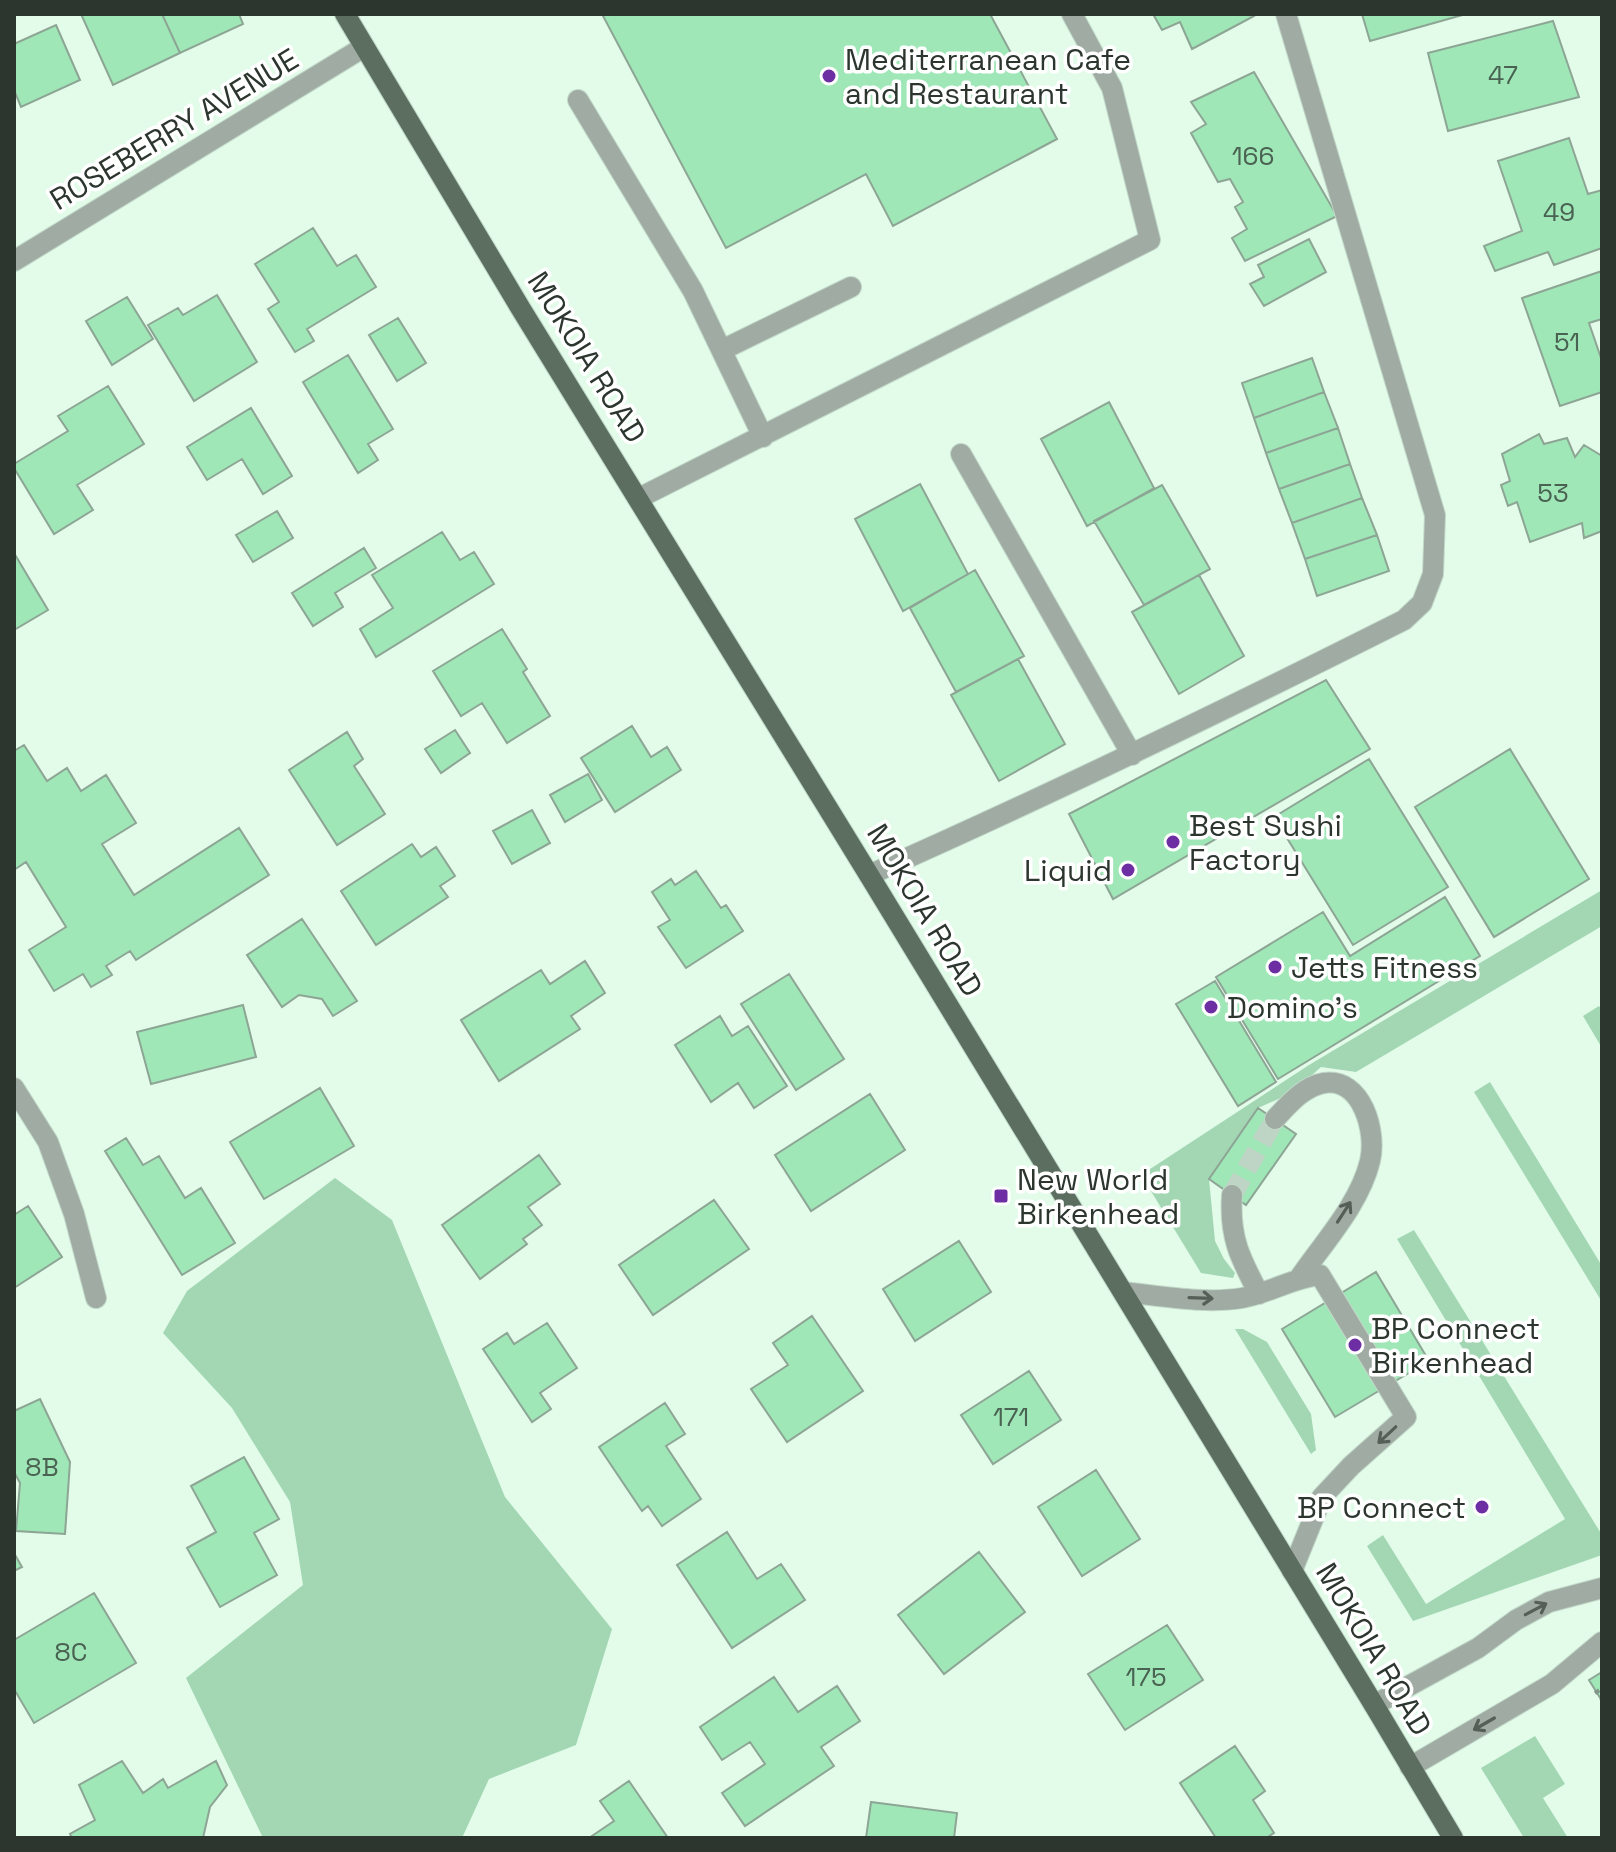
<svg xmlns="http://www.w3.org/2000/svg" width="1616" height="1852" font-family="'Space Grotesk',sans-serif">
	<rect width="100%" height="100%" fill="#e2fce9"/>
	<path fill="#a3d7b4" d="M1602 890V926L1356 1072 1321 1067 1292 1093 1258 1108 1209 1179 1215 1241 1224 1259 1235 1273 1233 1278 1201 1273 1146 1183 1144 1173 1309 1065Z
		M1599 1006 1602 1010V1048L1583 1016Z
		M1490 1082 1602 1266V1302L1474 1092Z
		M335 1178 392 1220 505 1497 612 1629 576 1745 489 1779 462 1838H263L186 1678 303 1585 290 1502 232 1408 163 1333 187 1291Z
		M1414 1230 1602 1535V1555L1413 1621 1367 1546 1383 1535 1426 1604 1565 1519 1397 1239Z
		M1235 1329H1243L1267 1342 1311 1414 1316 1450 1311 1454Z
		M1535 1736 1565 1784 1543 1798 1568 1838H1524L1481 1768Z"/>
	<path fill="#a0e7b8" stroke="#8da594" stroke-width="2" d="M81 14H162L180 53 113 85Z
		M162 14H239L243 24 180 53Z
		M602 14H990L1057 139 893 226 866 174 726 248Z
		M1153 14H1253L1254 16 1192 49 1180 22 1162 30Z
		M1362 14H1466L1370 41Z
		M1553 21 1579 97 1448 131 1428 53Z
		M56 25 80 80 21 107 14 90V44Z
		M1254 72 1337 216 1245 261 1232 238 1247 229 1235 207 1243 202 1230 179 1218 182 1191 133 1206 124 1191 102Z
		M1569 138 1588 194 1602 190V248L1554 265 1548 252 1495 271 1484 246 1522 231 1498 161Z
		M313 228 337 266 356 255 376 287 307 329 314 341 295 352 268 309 279 302 255 264Z
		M1309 239 1326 272 1264 306 1250 284 1264 277 1258 265Z
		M1602 271V319L1589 323 1602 361V392L1560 406 1522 298Z
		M217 295 257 362 194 401 148 325 178 308 183 315Z
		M127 297 153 339 112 365 86 321Z
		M398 318 426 363 397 381 369 335Z
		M348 355 393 429 368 444 378 460 358 473 303 382Z
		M1312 358 1324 392 1254 418 1242 383Z
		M108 386 144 444 77 485 93 510 54 534 14 468V464L68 431 58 416Z
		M1324 392 1338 428 1266 453 1254 418Z
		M1109 402 1154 488 1087 526 1041 439Z
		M251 408 292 476 263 494 242 459 207 480 187 447Z
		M1338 428 1350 464 1279 489 1266 453Z
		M1539 434 1544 444 1567 438 1575 457 1584 445 1602 456V531L1584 538 1582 523 1530 542 1517 502 1508 506 1501 485 1510 481 1502 454Z
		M1350 464 1362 498 1292 523 1279 489Z
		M920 484 968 574 903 611 855 519Z
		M1162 485 1210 569 1144 605 1094 521Z
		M1362 498 1377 535 1305 559 1292 523Z
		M277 511 293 538 253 562 236 535Z
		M442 532 460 560 474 552 494 584 376 657 360 629 393 608 372 575Z
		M1377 535 1389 571 1317 596 1305 559Z
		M364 548 376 568 335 593 343 607 313 626 292 593Z
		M14 553 48 610 14 630Z
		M975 570 1024 656 956 692 910 608Z
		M1199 575 1244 656 1179 694 1132 612Z
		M502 629 527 669 523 672 550 716 507 743 482 703 461 716 433 671Z
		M1018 659 1065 744 999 781 951 695Z
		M1326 680 1370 749 1113 899 1069 814Z
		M632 726 651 757 667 747 681 770 615 812 581 758Z
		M455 730 470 753 441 773 425 749Z
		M347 732 363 759 354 766 385 814 337 845 289 770Z
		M24 745 47 781 67 768 81 791 106 775 136 823 102 844 134 895 239 828 269 875 136 960 130 951 106 966 112 975 91 987 83 974 54 991 29 950 66 927 26 862 14 870V751Z
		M1510 749 1589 879 1494 937 1415 807Z
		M1369 759 1448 887 1353 945 1274 817Z
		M588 774 602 800 565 822 550 795Z
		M532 810 550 843 512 864 493 831Z
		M412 844 421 857 436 847 455 876 440 886 448 897 376 945 341 891Z
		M696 871 721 908 726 905 743 931 686 968 658 927 670 920 652 892 671 879 675 885Z
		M1445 897 1480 956 1278 1079 1216 977 1323 912 1350 956Z
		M302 919 357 1001 333 1016 322 999 299 995 282 1007 247 955Z
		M585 961 605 993 571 1016 580 1029 499 1081 461 1020 541 970 550 984Z
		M789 974 844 1059 796 1090 741 1004Z
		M1215 981 1276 1082 1238 1106 1176 1004Z
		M243 1005 256 1057 151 1084 137 1032Z
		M720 1016 732 1036 748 1026 787 1086 754 1108 738 1083 711 1102 675 1045Z
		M320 1088 354 1146 264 1199 230 1142Z
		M870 1094 905 1150 811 1211 775 1155Z
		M1258 1108 1296 1134 1246 1205 1209 1179Z
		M126 1138 143 1165 159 1156 185 1198 201 1188 235 1243 182 1275 105 1151Z
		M539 1155 560 1184 528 1207 542 1225 523 1239 527 1244 480 1279 442 1225Z
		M714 1200 749 1249 653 1315 619 1265Z
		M28 1206 62 1257 14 1288V1215Z
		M959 1241 991 1292 915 1341 883 1289Z
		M1376 1272 1429 1361 1335 1417 1282 1329Z
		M812 1316 863 1391 787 1442 751 1389 788 1365 773 1343Z
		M547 1323 577 1368 540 1393 551 1409 532 1422 483 1349 507 1333 514 1344Z
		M1029 1371 1061 1420 993 1464 961 1415Z
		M40 1399 70 1462 65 1534 16 1531 20 1483 14 1472V1411Z
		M665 1403 685 1434 666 1446 701 1499 662 1526 648 1506 642 1511 599 1447Z
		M244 1457 279 1519 254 1533 277 1575 220 1607 187 1548 216 1532 191 1486Z
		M1096 1470 1140 1539 1082 1576 1038 1507Z
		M727 1532 757 1579 781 1564 805 1600 732 1648 677 1565Z
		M979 1552 1025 1612 944 1674 898 1615Z
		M14 1553 22 1567 14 1571Z
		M94 1593 136 1663 34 1723 14 1689V1640Z
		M1167 1625 1203 1680 1125 1730 1088 1674Z
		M1602 1672V1701L1589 1680Z
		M774 1677 798 1712 837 1686 860 1721 821 1747 834 1766 745 1826 722 1793 765 1764 750 1742 722 1760 700 1727Z
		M1235 1746 1265 1791 1253 1800 1274 1833 1266 1838H1216L1180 1783Z
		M122 1761 143 1793 163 1779 168 1788 216 1761 227 1785 210 1807 203 1838H72L70 1834 95 1820 79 1785Z
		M629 1781 668 1838H589L614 1821 600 1801Z
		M871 1802 957 1813 954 1838H866Z"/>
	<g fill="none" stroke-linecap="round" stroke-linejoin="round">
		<path stroke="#bed4c4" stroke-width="20" stroke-dasharray="20 10" stroke-linecap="butt" d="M1232 1195 1275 1119"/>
		<defs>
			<path id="minor" d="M578 100 693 291 763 437
				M14 261 364 47
				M722 350 851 287
				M961 454 1132 755
				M639 498 1150 240 1112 88 1072 14
				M869 875C1050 795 1227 709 1404 620L1422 603 1433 574 1435 515 1286 14
				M14 1088 48 1142 74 1214 96 1298
				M1275 1119C1288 1105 1304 1086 1324 1083 1362 1077 1377 1132 1370 1161 1360 1203 1325 1241 1300 1277
				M1232 1195C1229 1237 1240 1258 1259 1294
				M1123 1292C1162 1296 1204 1304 1242 1298 1270 1293 1292 1278 1320 1275L1406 1417 1351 1466 1322 1497 1292 1571
				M1374 1705 1478 1648 1516 1620 1549 1602 1602 1588
				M1410 1767 1552 1684 1602 1642"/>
			<path id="major" d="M345 14 521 309 869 875 1374 1705 1453 1838"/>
		</defs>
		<use href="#minor" stroke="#c1d8c8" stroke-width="22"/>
		<use href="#major" stroke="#c1d8c8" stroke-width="22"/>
		<path stroke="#839588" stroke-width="5" stroke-dasharray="4 6" stroke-linecap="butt" d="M1596 1690 1602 1699"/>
		<use href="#minor" stroke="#a0aba3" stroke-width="20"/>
		<use href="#major" stroke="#5b6e60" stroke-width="20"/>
	</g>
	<defs><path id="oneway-shaft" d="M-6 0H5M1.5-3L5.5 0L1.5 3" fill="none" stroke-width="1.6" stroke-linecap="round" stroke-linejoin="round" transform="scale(2)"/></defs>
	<g stroke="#555f58">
		<use href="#oneway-shaft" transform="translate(1344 1212) rotate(-57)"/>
		<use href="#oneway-shaft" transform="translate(1201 1298) rotate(2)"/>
		<use href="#oneway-shaft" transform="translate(1387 1435) rotate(137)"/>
		<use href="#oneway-shaft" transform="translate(1536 1609) rotate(-28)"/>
		<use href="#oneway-shaft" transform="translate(1484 1724) rotate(150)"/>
	</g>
	<g fill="#6d2ea4" stroke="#fff" stroke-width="3">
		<circle cx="829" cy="76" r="8"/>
		<circle cx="1173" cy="842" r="8"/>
		<circle cx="1128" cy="870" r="8"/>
		<circle cx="1275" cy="967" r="8"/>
		<circle cx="1211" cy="1007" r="8"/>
		<rect x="993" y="1188" width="16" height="16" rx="4"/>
		<circle cx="1355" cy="1345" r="8"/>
		<circle cx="1482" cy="1507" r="8"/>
	</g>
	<g text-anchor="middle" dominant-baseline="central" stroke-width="7" stroke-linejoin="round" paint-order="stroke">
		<g font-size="26" fill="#496251">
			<text x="1503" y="75">47</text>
			<text x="1253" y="156">166</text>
			<text x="1559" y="212">49</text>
			<text x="1567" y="342">51</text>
			<text x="1553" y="493">53</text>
			<text x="1011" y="1417">171</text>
			<text x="42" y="1467">8B</text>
			<text x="71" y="1652">8C</text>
			<text x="1146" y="1677">175</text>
		</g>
		<g font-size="30" fill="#2c362f" stroke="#fff" text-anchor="start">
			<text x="845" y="59">Mediterranean Cafe<tspan x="845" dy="34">and Restaurant</tspan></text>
			<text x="1189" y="825">Best Sushi<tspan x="1189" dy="34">Factory</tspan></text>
			<text x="1112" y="870" text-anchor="end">Liquid</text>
			<text x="1291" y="967">Jetts Fitness</text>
			<text x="1227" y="1007">Domino's</text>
			<text x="1017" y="1179">New World<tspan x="1017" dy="34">Birkenhead</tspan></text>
			<text x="1371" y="1328">BP Connect<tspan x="1371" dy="34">Birkenhead</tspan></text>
			<text x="1466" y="1507" text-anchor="end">BP Connect</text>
		</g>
		<g font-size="30" fill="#2c362f" stroke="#fff">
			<text transform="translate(174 129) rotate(-31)">ROSEBERRY AVENUE</text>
			<text transform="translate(587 357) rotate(58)">MOKOIA ROAD</text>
			<text transform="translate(925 910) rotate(59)">MOKOIA ROAD</text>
			<text transform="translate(1374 1649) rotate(59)">MOKOIA ROAD</text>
		</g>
	</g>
	<rect width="1616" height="1852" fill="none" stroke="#2c362f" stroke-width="32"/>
</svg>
